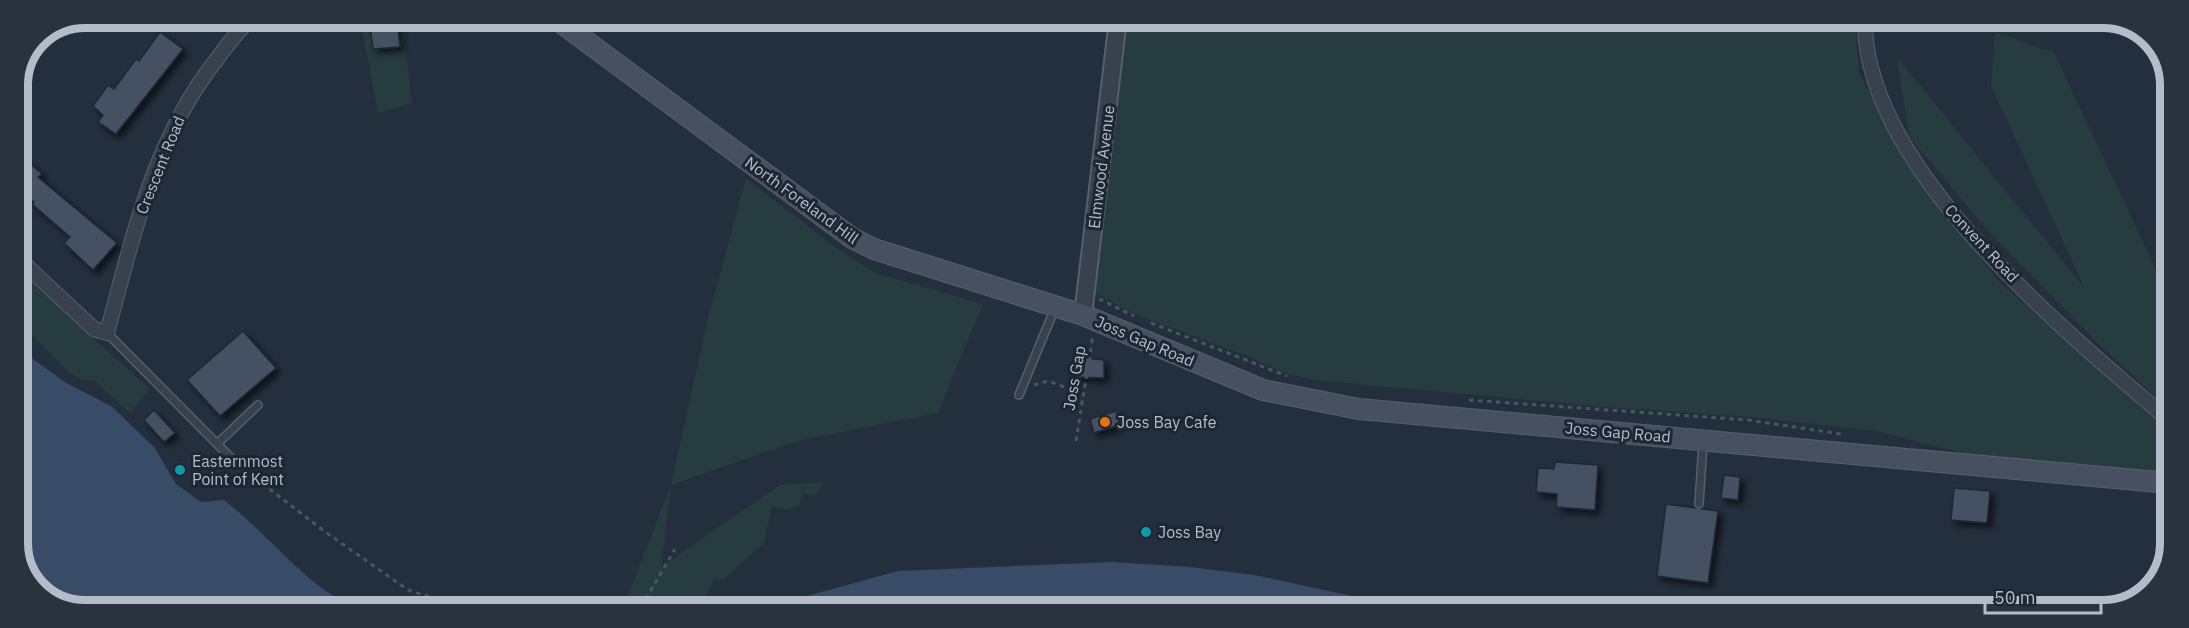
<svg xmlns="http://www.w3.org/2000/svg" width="2189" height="628" font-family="'IBM Plex Sans',sans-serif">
	<defs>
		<filter id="shadow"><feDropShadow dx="4.5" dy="4.5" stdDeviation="3" flood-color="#0009"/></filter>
	</defs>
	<rect width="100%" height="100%" fill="#242f3e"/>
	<path fill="#263c3f" d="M360 18H369L373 48 400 47 397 18H402L412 103 378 113Z
		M1127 19 1855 20 1859 73 1894 136 1943 209 2000 283 2169 430V473L1969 455 1876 431 1750 417 1606 407 1314 380 1285 373 1245 355 1132 313 1095 293 1105 189Z
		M1995 32 2054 53 2170 299 2169 409 2100 345 1987 230 1909 136 1897 57 2085 289 1991 86Z
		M746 178 835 247 875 273 983 304 938 413 797 441 671 485 661 567 780 485 824 482 814 496 803 493 799 505 786 510 772 506 764 543 724 579H714L707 595 670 608H623L671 485 708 318Z
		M18 265 75 322 150 389 130 413 95 381 82 380 70 373 18 321Z"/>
	<path fill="#394c67" d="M18 348 66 383 111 406 154 447 176 484 201 502 224 500C268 534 304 584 354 608H68L35 587 18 547Z
		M1111 562 1190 567 1255 575 1411 609H760L898 571Z"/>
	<path fill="#455162" stroke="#1f2835" stroke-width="1.5" filter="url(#shadow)" d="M369 18H397L400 47 373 49Z
		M160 32 183 49 116 134 98 122 103 115 93 106 108 85 114 89 136 59 139 61Z
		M18 153 42 174 38 177 117 243 93 270 64 243 70 237 32 204 34 202 18 188Z
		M243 331 276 368 220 416 187 380Z
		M1076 357 1104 360V378L1074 377Z
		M154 410 175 433 164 442 144 420Z
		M1116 411 1120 425 1094 433 1090 419Z
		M1555 462 1598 465 1595 510 1556 507 1557 494 1536 492 1538 468 1554 469Z
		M1724 475 1740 477 1738 500 1721 498Z
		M1954 488 1990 491 1987 523 1951 520Z
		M1666 504 1718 511 1708 583 1657 576Z
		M1772 594 1794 610H1760Z"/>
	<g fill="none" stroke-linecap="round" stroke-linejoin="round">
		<defs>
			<path id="service" d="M107 333 233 460
				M1019 395 1055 308
				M217 444 258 405
				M1699 504 1703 443"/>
			<path id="minor" d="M1865 20C1863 167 2066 332 2169 420
				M18 258 94 329 107 333C133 237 154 138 217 59 228 44 239 29 253 18"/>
			<path id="tertiary" d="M1083 315 1118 19"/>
			<path id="secondary" d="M556 19 852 238 874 249 1083 315 1263 390 1359 409 2169 483"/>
		</defs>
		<use href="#service" stroke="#565f6c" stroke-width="10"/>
		<use href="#minor" stroke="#565f6c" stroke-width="16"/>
		<use href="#tertiary" stroke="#565f6c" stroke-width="20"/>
		<use href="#secondary" stroke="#565f6c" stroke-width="22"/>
		<path stroke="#44595c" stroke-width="3" stroke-dasharray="4.5 4.5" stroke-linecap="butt" d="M1099 299 1134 316
			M1151 323 1287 376
			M1034 385 1048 381 1070 389 1082 402
			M1469 400 1748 420 1841 434
			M1076 441 1093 336
			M241 467 324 531 408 590 446 602 511 608
			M630 608 647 597 675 549"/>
		<use href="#service" stroke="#38414e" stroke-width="7"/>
		<use href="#minor" stroke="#38414e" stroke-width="14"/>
		<use href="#tertiary" stroke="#38414e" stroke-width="16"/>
		<use href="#secondary" stroke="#465061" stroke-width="20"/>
	</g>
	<circle fill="#e8710a" stroke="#1d2633" stroke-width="2" cx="1105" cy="422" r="6"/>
	<g fill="#0f9aa8" stroke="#1d2633" stroke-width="2">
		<circle cx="180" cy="470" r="6"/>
		<circle cx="1146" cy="532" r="6"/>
	</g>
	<g text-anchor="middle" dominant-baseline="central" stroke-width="6" stroke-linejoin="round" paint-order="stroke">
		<g font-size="16" fill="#b4bcc9" stroke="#1d2633">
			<text transform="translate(160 165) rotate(-68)">Crescent Road</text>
			<text transform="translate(1101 167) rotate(-83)">Elmwood Avenue</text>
			<text transform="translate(802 200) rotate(36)">North Foreland Hill</text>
			<text transform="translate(1982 243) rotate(47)">Convent Road</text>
			<text transform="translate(1145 341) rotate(23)">Joss Gap Road</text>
			<text transform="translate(1074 378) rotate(-80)">Joss Gap</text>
			<text transform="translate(1618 432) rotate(5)">Joss Gap Road</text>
		</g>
		<g font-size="16" fill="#b4bcc9" stroke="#1d2633" text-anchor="start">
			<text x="1117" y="422">Joss Bay Cafe</text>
			<text x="192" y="461">Easternmost<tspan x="192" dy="18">Point of Kent</tspan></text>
			<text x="1158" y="532">Joss Bay</text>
		</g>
	</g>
	<path d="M0 0H2189V628H0ZM85 28H2103A57 57 0 0 1 2160 85V543A57 57 0 0 1 2103 600H85A57 57 0 0 1 28 543V85A57 57 0 0 1 85 28Z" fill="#29323f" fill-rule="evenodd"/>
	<path fill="none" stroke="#b4bcc9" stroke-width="8" d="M85 28H2103A57 57 0 0 1 2160 85V543A57 57 0 0 1 2103 600H85A57 57 0 0 1 28 543V85A57 57 0 0 1 85 28Z"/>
	<path d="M1985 604v9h116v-9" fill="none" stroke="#b4bcc9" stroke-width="3"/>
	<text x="1994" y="604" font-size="18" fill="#b4bcc9" stroke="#1d2633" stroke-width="4.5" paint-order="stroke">50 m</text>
</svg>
